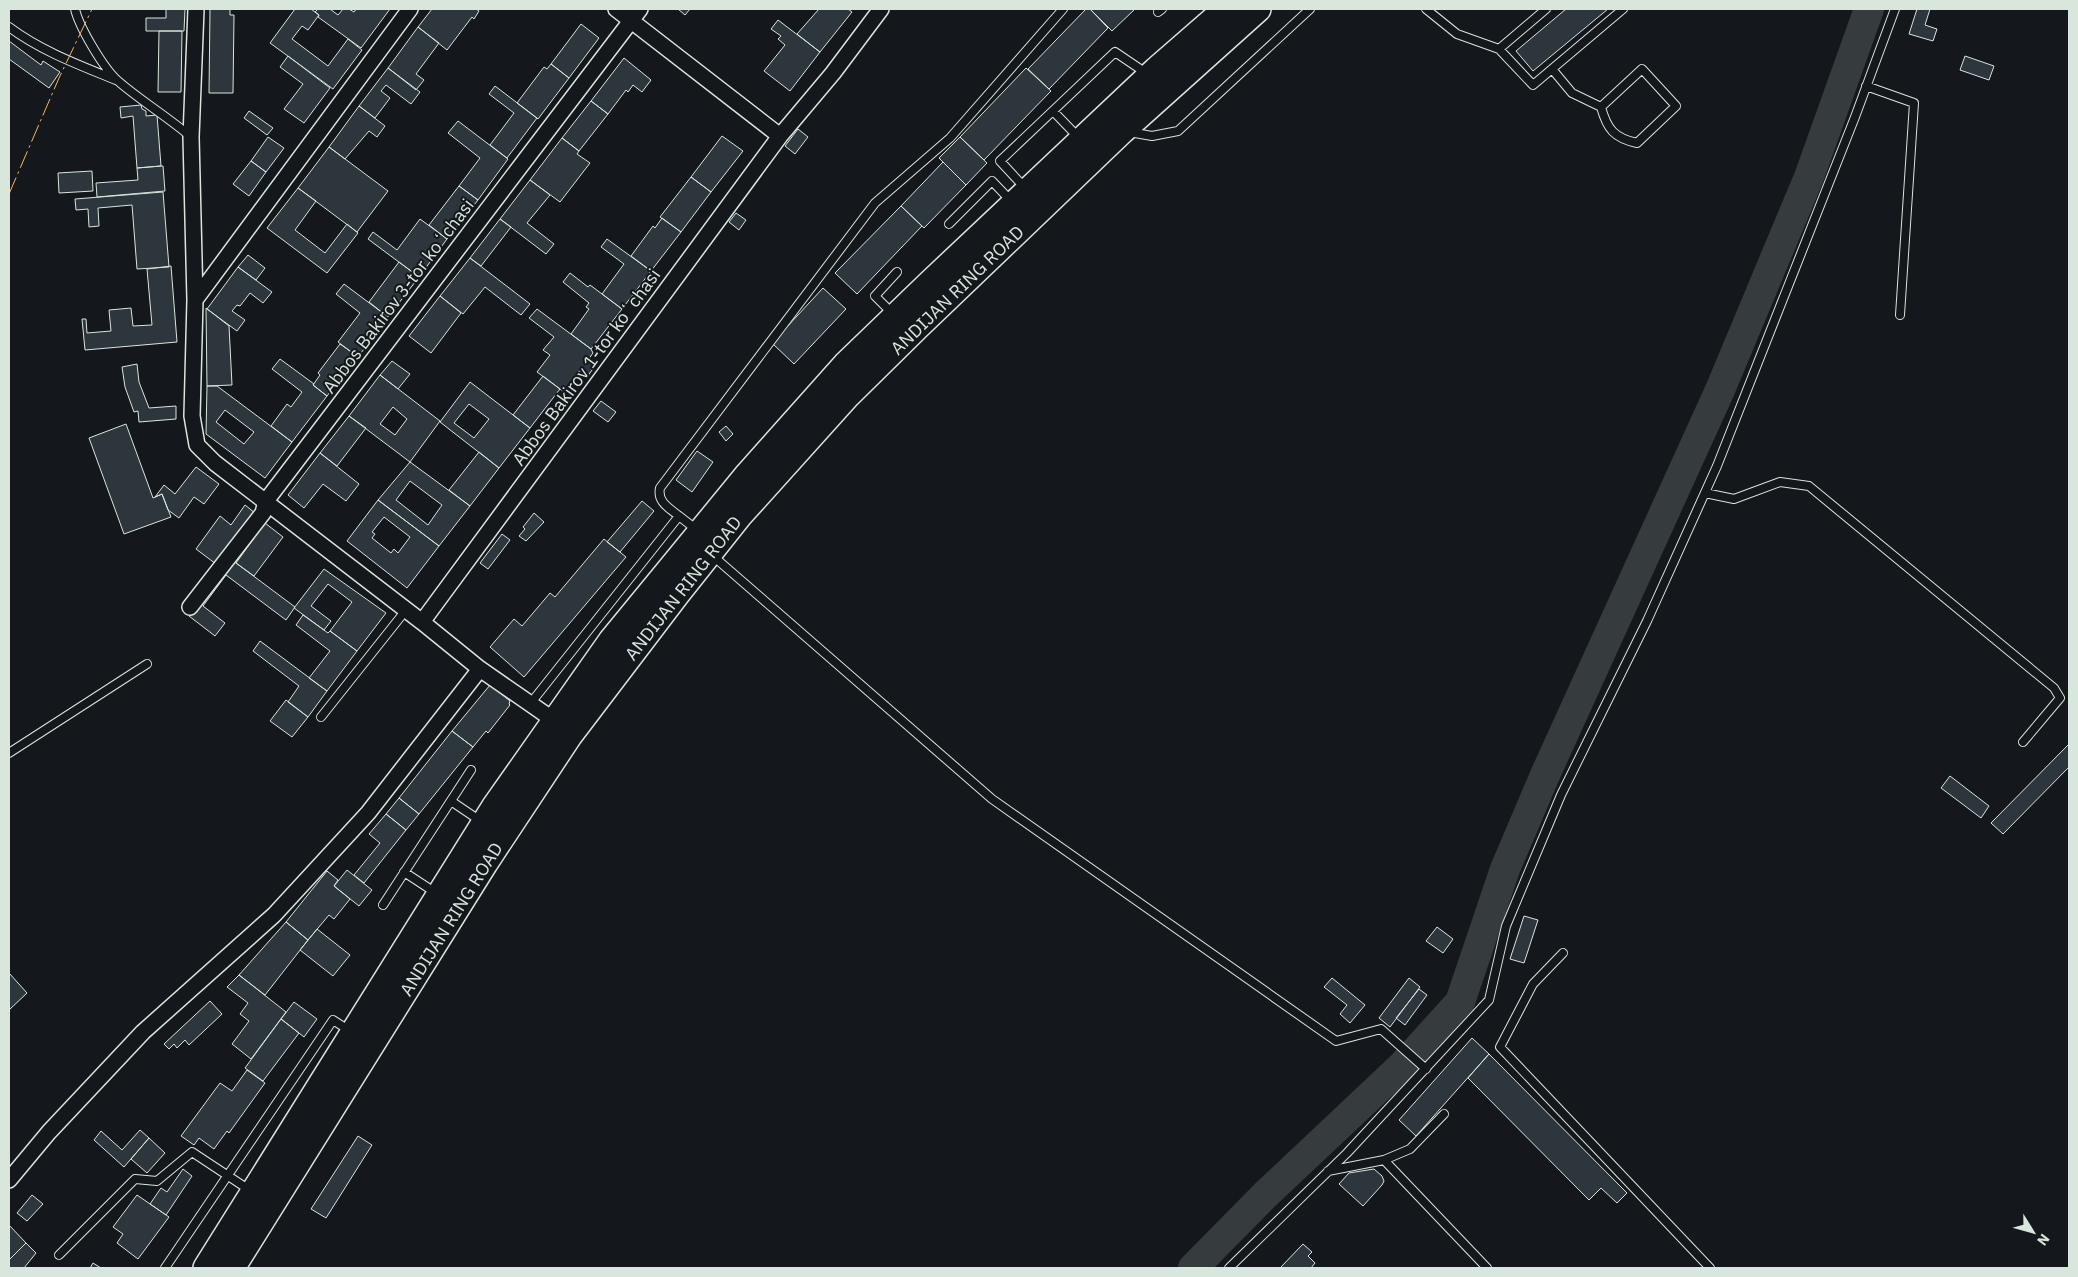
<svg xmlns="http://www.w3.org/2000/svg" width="2078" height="1277" font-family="'IBM Plex Sans',sans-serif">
	<rect width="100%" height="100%" fill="#14181c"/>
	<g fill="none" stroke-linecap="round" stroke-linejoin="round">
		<path stroke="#363b3e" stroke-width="30" d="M1193 1268 1265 1195 1402 1066 1460 1002 1505 869 1545 775 1720 390 1809 177 1869 9"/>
	</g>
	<path fill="#2c363c" stroke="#d8e6dc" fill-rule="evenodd" d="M166 9H185L184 31H146V18H166Z
		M210 9H230V15H234L233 93H209Z
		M295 9H311L319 15 308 30 302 26 292 39 328 66 348 39 362 50 333 89 270 43Z
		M318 9H330L338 15 343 9H349L354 12 356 9H390L361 48 318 17 319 15 315 12Z
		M432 9H476L479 11 474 19 472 17 447 50 418 27Z
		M678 9H690L685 15Z
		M819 9H848L852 12 820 52 797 34Z
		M1086 9H1090L1108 28 1049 89 1028 69Z
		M1090 9H1135L1112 31Z
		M1566 9H1608L1533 71 1516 51Z
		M1917 9H1930L1925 25 1937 29 1933 41 1909 34Z
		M778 20 820 52 790 91 764 71 785 45 778 39 781 36 771 29Z
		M581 24 599 38 569 78 551 64Z
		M418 27 439 43 416 74 424 80 416 90 388 68Z
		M159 31H182L181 92H158Z
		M9 41 41 65 43 61 60 72 49 88 9 59Z
		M288 56 330 88 304 123 284 109 303 84 280 67Z
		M1965 56 1994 66 1989 80 1960 70Z
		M624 58 651 80 642 92 633 85 628 92 626 90 608 114 591 101Z
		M551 64 569 78 538 119 517 103 544 67 547 69Z
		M388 68 420 92 411 104 386 85 381 91 390 98 375 118 359 106Z
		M1026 68 1051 91 984 160 960 137Z
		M495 86 537 118 507 158 490 145 514 113 489 94Z
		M591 101 608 114 579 151 562 138Z
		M141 105 142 109 146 111V116L157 115 161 166 137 168 133 116 121 118 120 107Z
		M359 106 385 126 377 137 369 131 345 159 329 147Z
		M249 111 273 128 267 135 244 118Z
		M458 121 508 159 478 200 459 186 480 158 448 133Z
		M798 129 808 137 795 154 785 146Z
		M722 136 743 151 711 192 691 177Z
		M268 137 284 148 266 172 251 161Z
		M960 137 987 163 966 185 939 158Z
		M562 138 579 151 577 154 590 163 560 202 530 180Z
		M329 147 388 191 357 232 298 188Z
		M251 161 266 172 249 196 233 184Z
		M943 162 966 185 924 228 901 206Z
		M161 166H163L165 191 97 197 96 183 138 180 137 168Z
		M92 171 93 191 59 193 58 173Z
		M691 177 711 192 681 232 660 217Z
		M530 180 550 195 527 223 554 244 546 254 500 219Z
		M459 186 478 200 447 239 429 225Z
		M298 188 316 201 295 230 325 253 347 224 358 233 327 273 267 228Z
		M163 192 169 267 137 269 132 205 98 208 99 226 89 227 88 209 76 210 75 199Z
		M901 206 922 226 857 294 835 273Z
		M736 213 746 220 739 230 729 222Z
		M662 218 681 232 651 271 631 256 653 226 655 228Z
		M420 219 447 239 419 277 368 239 373 232 397 250Z
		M500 219 511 227 481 266 470 258Z
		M607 239 651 271 622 309 602 294 624 264 601 247Z
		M248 255 265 268 256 280 238 267Z
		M470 258 530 304 521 315 485 287 463 314 440 296Z
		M399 262 419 277 388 317 369 302Z
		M171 266 177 342 85 350 82 319H86L87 333 111 331 109 310 131 308 133 326 152 325 147 269Z
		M238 267 272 292 263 303 250 293 240 306 237 305 232 311 245 320 237 331 207 309Z
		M570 273 588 287 590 285 622 309 591 349 571 334 589 309 586 307 589 303 563 282Z
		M344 284 388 317 358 357 338 342 360 313 336 294Z
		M823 288 846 309 794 364 772 343Z
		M440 296 461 313 431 353 409 336Z
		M206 308 229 326 232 385 207 386Z
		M537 309 591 349 593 353 588 360 595 366 587 377 579 371 564 392 537 372 550 355 543 350 554 337 529 318Z
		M340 344 357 356 327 396 313 385 320 375 318 373Z
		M280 359 314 384 313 385 327 396 292 442 271 426 287 404 291 407 302 392 272 369Z
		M392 361 410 374 398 389 380 375Z
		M137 364 139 382 149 408 176 406V419L139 422 138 411 134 412 125 387 122 367Z
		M380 375 440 421 410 462 349 416ZM393 407 407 419 395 435 380 424Z
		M543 376 560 389 530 428 513 415Z
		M470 382 530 428 499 468 440 422ZM469 404 489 419 474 438 454 423Z
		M207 386H217L292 442 265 478 206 434ZM225 410 254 432 244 444 216 422Z
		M601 401 616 412 608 422 593 411Z
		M349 416 366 428 337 466 320 453Z
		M126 424 153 498 162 494 171 517 124 534 89 438Z
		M726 426 733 434 726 441 719 432Z
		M697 451 713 462 692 492 676 480Z
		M479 452 499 468 470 506 449 490Z
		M320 453 359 484 346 501 323 484 304 508 288 495Z
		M410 462 470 506 439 546 378 500ZM410 481 442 505 428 525 396 500Z
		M196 467 219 484 204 504 194 497 179 518 168 510 162 494 155 497 164 485 175 494Z
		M378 500 439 546 407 588 347 541ZM384 517 410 537 398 553 394 549 391 553 372 538 375 534 372 532Z
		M642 501 654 511 620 552 607 542Z
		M245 505 255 513 216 564 196 549 220 516 231 525Z
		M534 513 544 522 526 541 519 536 525 529 523 527Z
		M265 523 283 537 254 576 236 563Z
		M502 534 510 540 488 569 480 563Z
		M604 539 626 557 524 677 490 647 514 619 522 626 550 593 555 597Z
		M232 560 295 607 286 620 226 575 203 606 225 623 215 636 189 616Z
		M324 569 386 613 357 651 330 631 352 602 328 584 311 606 331 621 324 630 294 608Z
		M303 615 328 633 330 631 357 651 327 691 309 678 330 651 296 625Z
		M260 641 327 691 308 717 288 702 299 686 253 651Z
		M490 685 510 701 509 704 510 705 488 733 486 731 473 747 452 731Z
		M286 700 308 717 292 737 270 721Z
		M452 731 473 747 419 814 399 798Z
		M2069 744V767L2003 834 1991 823Z
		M1950 776 1989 806 1981 818 1941 788Z
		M399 798 419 814 406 830 386 814Z
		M386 814 406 830 364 883 354 875 380 843 369 834Z
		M347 870 372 890 359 906 334 886Z
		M327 871 338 880 334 886 350 899 334 919 329 915 308 940 286 922Z
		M1524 916 1538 920 1524 963 1510 959Z
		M286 922 308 940 265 995 239 975Z
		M1437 927 1453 939 1443 953 1426 941Z
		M317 929 350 955 333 976 300 950Z
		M9 973 27 993 9 1010Z
		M239 975 286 1012 251 1059 232 1044 249 1021 240 1014 248 1003 227 987Z
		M1332 978 1365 1005 1350 1023 1340 1014 1347 1005 1324 987Z
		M1409 978 1420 987 1390 1027 1379 1018Z
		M1419 989 1427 995 1405 1025 1396 1018Z
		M210 1001 222 1014 189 1045 185 1040 177 1048 174 1044 169 1049 164 1044Z
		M294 1002 317 1019 304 1037 281 1019Z
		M281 1019 299 1033 263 1081 245 1068Z
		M1472 1038 1489 1054 1416 1136 1399 1120Z
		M1489 1054 1627 1193 1617 1203 1601 1188 1589 1200 1468 1078Z
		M247 1070 265 1083 229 1133 227 1131 214 1149 199 1138 194 1145 181 1136 220 1083 232 1091Z
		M140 1130 149 1138 124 1167 94 1140 101 1131 122 1150Z
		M358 1136 372 1145 326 1218 311 1209Z
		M149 1138 165 1153 147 1173 131 1159Z
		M183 1169 192 1176 166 1215 150 1204 161 1188 167 1192Z
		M1374 1169 1382 1176 1384 1181 1382 1185 1363 1206 1339 1184 1349 1173Z
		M32 1195 43 1204 27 1221 17 1213Z
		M137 1195 169 1217 138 1259 117 1243 123 1234 113 1227Z
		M9 1225 26 1243 9 1260Z
		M26 1243 36 1253 24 1268H9V1260Z
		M1303 1244 1312 1252 1308 1256 1315 1263 1311 1268H1280Z
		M93 1263 101 1268H90Z"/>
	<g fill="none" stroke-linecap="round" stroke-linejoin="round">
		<defs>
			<path id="service" d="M75 9C79 27 104 69 118 81 141 101 168 117 191 137
				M1426 9 1457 34 1499 49 1546 9
				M1158 12 1162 9
				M9 27C41 51 79 65 116 80
				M1499 49 1533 85 1623 9
				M1552 69 1572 93 1601 107
				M1642 69 1676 106 1637 143C1614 138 1607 129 1601 107Z
				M1866 86 1914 103 1900 315
				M1053 111 1079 138
				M1129 132 1152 136 1178 131 1310 9
				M1025 188 1000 161 1115 52 1146 73
				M949 224 992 181 1012 202
				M894 315 875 296 897 272
				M1705 493 1734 499 1780 482 1809 486 2054 688 2060 698 2023 742
				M679 516 697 530
				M713 556 992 799 1336 1041 1381 1029 1426 1069
				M530 704 679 516C669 508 657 502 660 488L875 203 950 138 1063 9
				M321 717 406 610
				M9 753 147 664
				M451 801 482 822
				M404 872 436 893
				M383 905 471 770
				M1563 953 1533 984 1500 1047 1710 1268
				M1384 1160 1410 1149 1444 1114
				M1328 1171 1384 1160 1487 1268
				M59 1255 135 1179 157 1181 192 1152 251 1191
				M165 1268 333 1020 350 1031
				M1229 1268 1347 1153 1489 1000 1506 926 1561 795 1647 621 1717 466 1855 117 1895 9"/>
			<path id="minor" d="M196 9 191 137 195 300 192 416 197 445 215 463 422 622 480 669 555 721
				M616 9 780 136
				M195 300 410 9
				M190 607 263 513 266 501 640 9
				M422 622 780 136 833 73 881 9
				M9 1180 49 1132 143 1032 274 915 368 813 480 669"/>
			<path id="trunk" d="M206 1268 495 806 611 641 748 474 846 364 930 283 1156 70 1226 9
				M232 1268 485 863 569 736 677 594 739 516 848 395 917 327 1122 131 1258 9"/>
		</defs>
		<use href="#service" stroke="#d8e6dc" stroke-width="10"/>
		<use href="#minor" stroke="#d8e6dc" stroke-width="18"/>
		<use href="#trunk" stroke="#d8e6dc" stroke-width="28"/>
		<use href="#service" stroke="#14181c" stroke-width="8"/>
		<use href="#minor" stroke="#14181c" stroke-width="15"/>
		<use href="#trunk" stroke="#14181c" stroke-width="25"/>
		<path stroke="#ffb74d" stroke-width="1" stroke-dasharray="18 4 2.5 4" stroke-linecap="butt" d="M9 194 59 78 92 9"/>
	</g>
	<g text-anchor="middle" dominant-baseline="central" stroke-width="4" stroke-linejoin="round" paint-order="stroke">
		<g font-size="18" fill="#d8e6dc" stroke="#14181c">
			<text transform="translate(957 290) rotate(-44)">ANDIJAN RING ROAD</text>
			<text transform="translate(398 296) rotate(-53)">Abbos Bakirov 3-tor koʻchasi</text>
			<text transform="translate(586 367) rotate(-54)">Abbos Bakirov 1-tor koʻchasi</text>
			<text transform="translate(683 588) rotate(-52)">ANDIJAN RING ROAD</text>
			<text transform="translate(451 919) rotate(-58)">ANDIJAN RING ROAD</text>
		</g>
	</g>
	<rect width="2078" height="1277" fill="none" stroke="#d8e6dc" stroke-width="20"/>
	<g transform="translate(2033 1232) rotate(127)" stroke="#14181c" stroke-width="4" paint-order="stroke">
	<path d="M0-4L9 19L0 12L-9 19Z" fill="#d8e6dc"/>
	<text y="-8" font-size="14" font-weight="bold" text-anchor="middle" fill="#d8e6dc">N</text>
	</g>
</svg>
